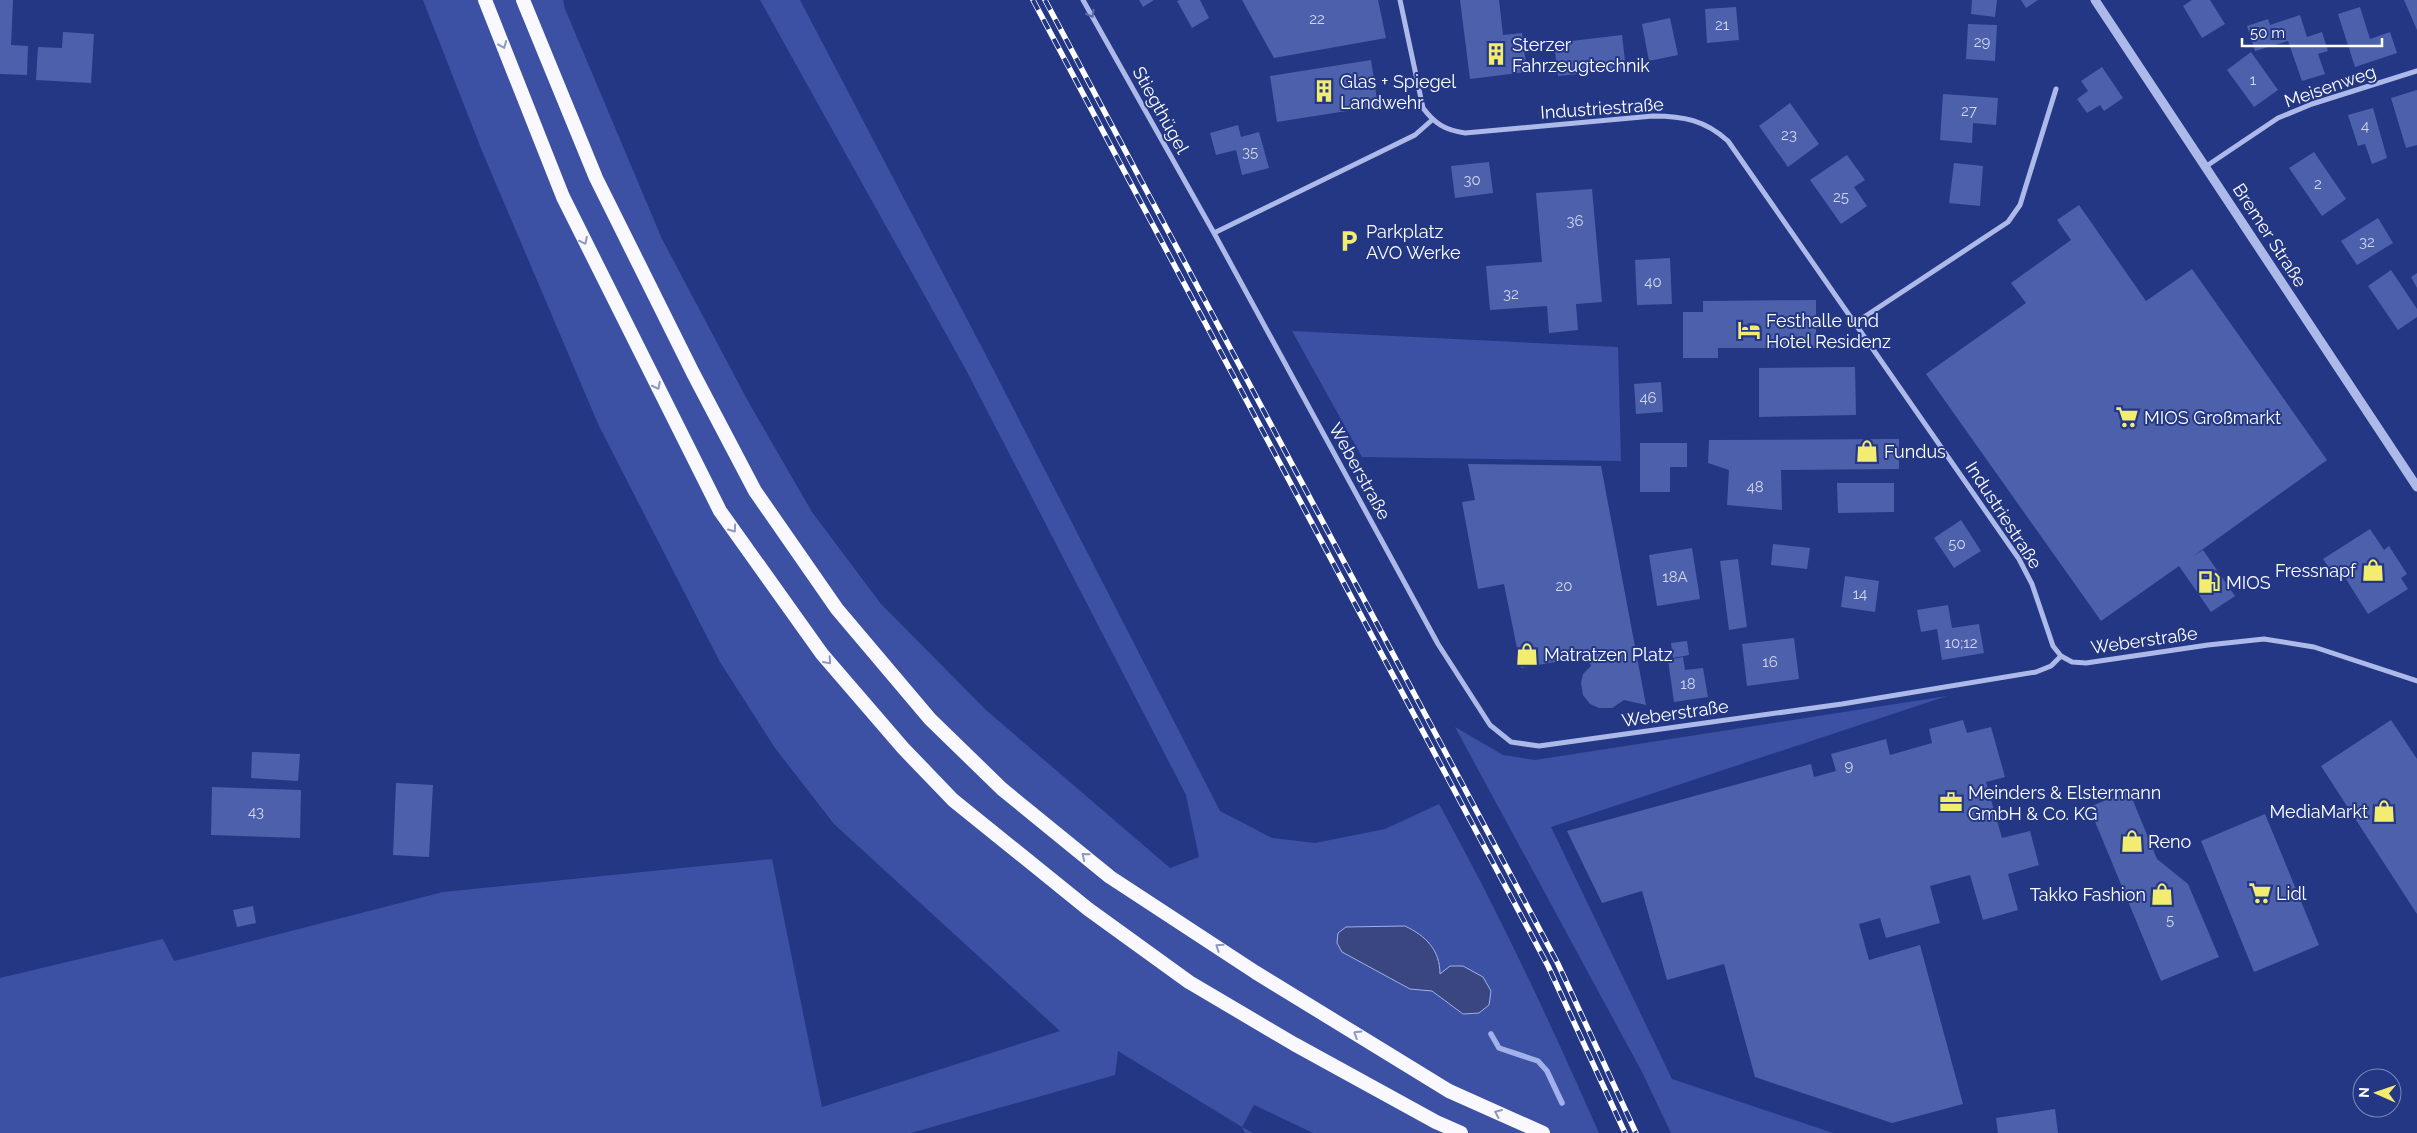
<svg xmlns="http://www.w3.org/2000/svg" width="2417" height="1133" font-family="Raleway,sans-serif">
	<rect width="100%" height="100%" fill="#243784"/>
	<path fill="#3c51a3" d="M423 0H563L565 9 662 239 749 403 812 512 881 604 987 711 1170 868 1199 857 1186 795 965 368 760 0H800L990 363 1220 811 1272 838 1315 843 1385 829 1439 804C1498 910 1550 1022 1599 1133H1313L1254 1105 1242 1127 1253 1133H1245L1242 1127 1118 1051 1115 1075 911 1133H0V978L163 939 174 961 443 892 772 859 822 1107 1060 1031 834 824 775 748 720 662 599 426 482 151Z
		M1292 331 1618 347 1621 461 1362 457Z
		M1947 696 1551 827 1672 1079 1833 1133H1671L1642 1072 1455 727 1503 755 1535 760Z"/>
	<path fill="#394680" stroke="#a2b1e9" d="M1405 926C1426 936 1440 950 1440 974L1450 966H1463L1483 977 1491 991 1489 1005 1479 1013 1463 1014 1432 991 1410 989 1342 952 1337 943 1338 933 1346 927Z"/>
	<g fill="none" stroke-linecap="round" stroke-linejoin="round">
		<path stroke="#a2b1e9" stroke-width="5.5" d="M1491 1034 1499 1048 1538 1061 1547 1071 1562 1103"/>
	</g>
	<path fill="#4d60ac" d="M0 0H13L11 45 28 46 27 75 0 74Z
		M1139 0H1154L1143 7Z
		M1180 0H1200L1209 18 1192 28 1177 1Z
		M1242 0H1378L1386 38 1274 58Z
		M1460 0H1499L1503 35 1522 33 1527 72 1470 79Z
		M1972 0H1997L1995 17 1971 14Z
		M2021 0H2038L2026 8Z
		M2192 0H2210L2225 24 2202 38 2183 6Z
		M2404 0H2417V30Z
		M1736 7 1739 40 1707 43 1705 9Z
		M2360 7 2370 39 2390 32 2397 53 2355 67 2338 14Z
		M2300 15 2307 37 2322 32 2328 51 2318 54 2325 74 2302 81 2288 41 2255 51 2247 26 2268 19 2270 25Z
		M1670 18 1678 55 1649 61 1642 24Z
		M1968 24 1997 25 1995 61 1966 59Z
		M63 32 94 34 91 83 36 80 38 47 62 48Z
		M1622 35 1626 69 1558 76 1554 43Z
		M2251 52 2278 90 2254 107 2227 70Z
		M1371 60 1378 106 1277 122 1270 76Z
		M2102 67 2123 98 2104 111 2100 105 2087 113 2077 99 2088 91 2081 81Z
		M2417 90V145L2406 148 2391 98Z
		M1943 94 1998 98 1996 125 1973 123 1972 143 1940 140Z
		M1790 103 1819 144 1788 167 1759 126Z
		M2373 108 2387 158 2372 164 2365 144 2358 146 2348 115Z
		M1238 125 1241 137 1259 132 1269 168 1242 175 1236 150 1216 155 1210 133Z
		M2314 152 2346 199 2322 216 2289 168Z
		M1847 155 1865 180 1854 187 1867 206 1841 224 1810 180Z
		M1489 162 1493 193 1455 198 1451 166Z
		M1954 163 1983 166 1980 206 1949 203Z
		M1592 189 1602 302 1576 304 1578 330 1549 333 1547 306 1490 310 1486 266 1542 262 1536 193Z
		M2079 205 2146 301 2192 269 2327 460 2192 557 2203 550 2235 596 2211 612 2179 566 2101 621 1926 374 2026 303 2011 283 2071 240 2057 220Z
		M2378 218 2393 243 2357 265 2341 241Z
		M1670 258 1672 304 1637 305 1635 260Z
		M2391 270 2417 309V317L2398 330 2368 286Z
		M2417 273V288L2411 277Z
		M1816 300V348H1718V358H1683V312H1703V301Z
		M1855 367 1856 415 1759 417V368Z
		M1661 382 1663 412 1636 414 1634 384Z
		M1899 439V469L1781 470 1782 510 1727 505 1729 470 1708 463 1709 440Z
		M1640 443H1687V467H1670V492H1640Z
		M1468 464 1601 466 1646 705 1624 700 1612 708H1599L1590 704 1583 695 1581 683 1583 674 1591 666 1588 656 1521 668 1504 584 1478 589 1462 502 1475 500Z
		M1837 483H1894V512L1838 513Z
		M1961 520 1981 551 1954 568 1934 538Z
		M2370 529 2384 550 2389 546 2407 574 2401 578 2408 589 2368 614 2339 568 2332 572 2323 559Z
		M1773 544 1810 548 1807 569 1771 565Z
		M1692 548 1700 599 1657 606 1649 555Z
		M1738 559 1747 627 1729 630 1720 561Z
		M1845 576 1879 581 1875 612 1841 607Z
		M1948 605 1952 628 1979 624 1984 653 1942 660 1937 629 1921 632 1917 610Z
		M1794 638 1799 679 1747 686 1742 644Z
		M1687 641 1689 655 1673 658 1671 643Z
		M1683 657 1685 670 1703 668 1708 697 1674 702 1668 660Z
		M1963 720 1967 733 1991 727 2005 777 1986 782 2002 838 2030 831 2039 865 2008 874 2018 910 1983 920 1970 875 1930 886 1940 923 1886 938 1880 918 1859 924 1869 960 1920 945 1963 1104 1892 1123 1755 1077 1724 964 1667 980 1642 891 1602 903 1567 831 1811 764 1814 777 1836 771 1831 754 1886 739 1890 755 1932 743 1929 729Z
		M2391 720 2417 759V914L2321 766Z
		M252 752 300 754 298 781 251 778Z
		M396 783 433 785 429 857 393 855Z
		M212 787 301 790 300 838 211 835Z
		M2129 791 2157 859 2188 884 2219 957 2161 981 2089 807Z
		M2265 814 2319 945 2254 972 2201 841Z
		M253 906 256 923 237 927 233 910Z
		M2055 1109 2058 1133H1998L1996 1118Z"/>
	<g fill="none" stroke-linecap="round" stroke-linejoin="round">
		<path stroke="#adb9e8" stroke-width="5" d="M1083 0 1214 233 1438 644 1490 725 1511 742 1539 746 1842 704 2036 672 2051 666 2061 656
			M1400 0 1423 108C1435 124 1445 130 1465 133L1653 116C1683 116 1705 120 1728 141L2019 559 2032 584 2053 646 2061 656 2072 662 2086 663 2208 645 2264 639 2314 647 2417 681
			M2205 167 2278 118 2312 104 2417 71
			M1214 233 1415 135 1432 120
			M1855 323 2008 222 2020 205 2056 89"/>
		<path stroke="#adb9e8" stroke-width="9" d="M2095 0 2417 487"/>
		<path stroke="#f8f8fe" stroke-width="14" d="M485 0 563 197 720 511 822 654 903 748 953 800 1088 909 1189 982 1294 1044 1436 1122 1461 1133
			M523 0 596 178 693 373 755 491 837 609 930 719 1002 789 1110 877 1255 972 1449 1091 1543 1133"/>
		<defs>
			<path id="rail" d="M1033 0 1548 966 1625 1133
				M1045 0 1558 964 1636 1133"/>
		</defs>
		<use href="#rail" stroke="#fff" stroke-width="5.5"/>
		<use href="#rail" stroke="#243784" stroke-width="4" stroke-dasharray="11" stroke-linecap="butt"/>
	</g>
	<defs><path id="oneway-chevron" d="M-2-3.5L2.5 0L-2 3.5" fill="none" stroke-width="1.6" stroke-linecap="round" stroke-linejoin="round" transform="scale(1.25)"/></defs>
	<use stroke="#5b6bac" href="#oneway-chevron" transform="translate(1091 14) rotate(61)"/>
	<g stroke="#8e98c1">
		<use href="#oneway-chevron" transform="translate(503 45) rotate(68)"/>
		<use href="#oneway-chevron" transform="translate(584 241) rotate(64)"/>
		<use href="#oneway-chevron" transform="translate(657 386) rotate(63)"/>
		<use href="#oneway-chevron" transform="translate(733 529) rotate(55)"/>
		<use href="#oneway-chevron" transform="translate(828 661) rotate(49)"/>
		<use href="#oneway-chevron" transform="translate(1085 856) rotate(-141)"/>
		<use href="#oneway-chevron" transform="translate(1219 947) rotate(-146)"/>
		<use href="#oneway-chevron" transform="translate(1357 1034) rotate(-148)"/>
		<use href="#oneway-chevron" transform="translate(1498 1113) rotate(-156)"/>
	</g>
	<defs>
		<symbol id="building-bare" viewBox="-9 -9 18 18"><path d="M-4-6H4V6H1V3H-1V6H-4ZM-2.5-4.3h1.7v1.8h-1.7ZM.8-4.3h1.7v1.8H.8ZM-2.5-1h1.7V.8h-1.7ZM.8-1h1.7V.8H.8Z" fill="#f2ed71" stroke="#243784" stroke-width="2.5" paint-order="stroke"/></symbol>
		<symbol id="parking-bare" viewBox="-9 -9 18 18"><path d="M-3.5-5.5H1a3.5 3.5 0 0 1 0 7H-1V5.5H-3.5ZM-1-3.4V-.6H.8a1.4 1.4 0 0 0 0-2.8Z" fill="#f2ed71" stroke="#243784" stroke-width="2.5" paint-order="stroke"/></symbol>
		<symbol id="hotel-bare" viewBox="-9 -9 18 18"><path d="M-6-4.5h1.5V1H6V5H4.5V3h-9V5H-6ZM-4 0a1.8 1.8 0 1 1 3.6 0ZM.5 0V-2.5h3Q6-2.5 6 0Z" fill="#f2ed71" stroke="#243784" stroke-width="2.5" paint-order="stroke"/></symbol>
		<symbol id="supermarket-bare" viewBox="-9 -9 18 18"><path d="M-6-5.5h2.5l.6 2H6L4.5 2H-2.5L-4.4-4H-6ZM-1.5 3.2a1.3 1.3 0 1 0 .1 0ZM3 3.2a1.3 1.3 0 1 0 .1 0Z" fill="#f2ed71" stroke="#243784" stroke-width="2.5" paint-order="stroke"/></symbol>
		<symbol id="shop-bare" viewBox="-9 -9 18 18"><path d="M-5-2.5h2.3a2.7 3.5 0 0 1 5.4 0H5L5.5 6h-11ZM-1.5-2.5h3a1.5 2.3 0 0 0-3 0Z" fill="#f2ed71" stroke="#243784" stroke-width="2.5" paint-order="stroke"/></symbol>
		<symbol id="fuel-bare" viewBox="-9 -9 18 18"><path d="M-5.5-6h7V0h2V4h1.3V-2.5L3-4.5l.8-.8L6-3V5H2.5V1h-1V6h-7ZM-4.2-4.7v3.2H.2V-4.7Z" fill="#f2ed71" stroke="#243784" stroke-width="2.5" paint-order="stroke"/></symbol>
		<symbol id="office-bare" viewBox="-9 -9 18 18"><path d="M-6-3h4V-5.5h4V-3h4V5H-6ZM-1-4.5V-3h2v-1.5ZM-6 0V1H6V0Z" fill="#f2ed71" stroke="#243784" stroke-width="2.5" paint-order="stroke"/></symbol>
	</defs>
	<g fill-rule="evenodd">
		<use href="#building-bare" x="1480" y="38" width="32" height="32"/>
		<use href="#building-bare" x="1308" y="75" width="32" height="32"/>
		<use href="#parking-bare" x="1333" y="225" width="32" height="32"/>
		<use href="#hotel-bare" x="1733" y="314" width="32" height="32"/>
		<use href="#supermarket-bare" x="2111" y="401" width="32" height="32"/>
		<use href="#shop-bare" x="1851" y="435" width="32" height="32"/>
		<use href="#shop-bare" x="2357" y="554" width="32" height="32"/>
		<use href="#fuel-bare" x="2193" y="566" width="32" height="32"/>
		<use href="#shop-bare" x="1511" y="638" width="32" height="32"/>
		<use href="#office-bare" x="1935" y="786" width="32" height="32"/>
		<use href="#shop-bare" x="2368" y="795" width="32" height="32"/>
		<use href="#shop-bare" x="2116" y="825" width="32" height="32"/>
		<use href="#supermarket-bare" x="2244" y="877" width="32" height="32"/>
		<use href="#shop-bare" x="2146" y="878" width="32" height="32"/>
	</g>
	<g text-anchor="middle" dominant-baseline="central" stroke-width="4" stroke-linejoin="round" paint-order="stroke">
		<g font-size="15" fill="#d2d7ea">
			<text x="1317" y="19">22</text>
			<text x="1722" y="25">21</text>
			<text x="1982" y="42">29</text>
			<text x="2253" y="80">1</text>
			<text x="1969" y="111">27</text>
			<text x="2365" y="126">4</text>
			<text x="1789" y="135">23</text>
			<text x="1250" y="152">35</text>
			<text x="1472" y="180">30</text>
			<text x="2318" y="184">2</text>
			<text x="1841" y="197">25</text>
			<text x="1575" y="221">36</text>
			<text x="2367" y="242">32</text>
			<text x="1653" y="282">40</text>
			<text x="1511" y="294">32</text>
			<text x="1648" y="398">46</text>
			<text x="1755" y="487">48</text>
			<text x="1957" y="544">50</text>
			<text x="1675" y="577">18A</text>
			<text x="1564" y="586">20</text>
			<text x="1860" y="594">14</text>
			<text x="1961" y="643">10;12</text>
			<text x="1770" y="662">16</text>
			<text x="1688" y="684">18</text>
			<text x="1849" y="766">9</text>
			<text x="256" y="812">43</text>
			<text x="2170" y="920">5</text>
		</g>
		<g font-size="18" fill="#fff" stroke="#243784" text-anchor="start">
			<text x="1512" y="44">Sterzer<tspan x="1512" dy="21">Fahrzeugtechnik</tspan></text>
			<text x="1340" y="81">Glas + Spiegel<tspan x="1340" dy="21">Landwehr</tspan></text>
			<text x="1366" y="231">Parkplatz<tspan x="1366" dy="21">AVO Werke</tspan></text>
			<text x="1766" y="320">Festhalle und<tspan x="1766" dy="21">Hotel Residenz</tspan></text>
			<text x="2144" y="417">MIOS Großmarkt</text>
			<text x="1884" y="451">Fundus</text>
			<text x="2356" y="570" text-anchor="end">Fressnapf</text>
			<text x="2226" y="582">MIOS</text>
			<text x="1544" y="654">Matratzen Platz</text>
			<text x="1968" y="792">Meinders &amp; Elstermann<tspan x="1968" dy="21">GmbH &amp; Co. KG</tspan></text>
			<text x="2368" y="811" text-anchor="end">MediaMarkt</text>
			<text x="2148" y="841">Reno</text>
			<text x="2276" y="893">Lidl</text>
			<text x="2146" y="894" text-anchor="end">Takko Fashion</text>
		</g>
		<g font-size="18" fill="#fff" stroke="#243784">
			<text transform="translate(2330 86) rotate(-19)">Meisenweg</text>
			<text transform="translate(1602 108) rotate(-4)">Industriestraße</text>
			<text transform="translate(1161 110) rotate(61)">Stiegthügel</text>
			<text transform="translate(2270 235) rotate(57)">Bremer Straße</text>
			<text transform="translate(1360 471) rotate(61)">Weberstraße</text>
			<text transform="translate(2004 515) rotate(57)">Industriestraße</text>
			<text transform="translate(2144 640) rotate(-8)">Weberstraße</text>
			<text transform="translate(1675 713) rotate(-8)">Weberstraße</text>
		</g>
	</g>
	<g transform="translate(2377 1093) rotate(272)"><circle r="24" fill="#243784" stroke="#7c87b5"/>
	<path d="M0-4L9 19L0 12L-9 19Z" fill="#f2ed71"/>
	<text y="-8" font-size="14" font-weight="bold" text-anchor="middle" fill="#ffffff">N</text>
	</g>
	<path d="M2242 38v8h140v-8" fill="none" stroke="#ffffff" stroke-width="2.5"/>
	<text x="2250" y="38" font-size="15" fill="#ffffff" stroke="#243784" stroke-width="4" paint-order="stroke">50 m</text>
</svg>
